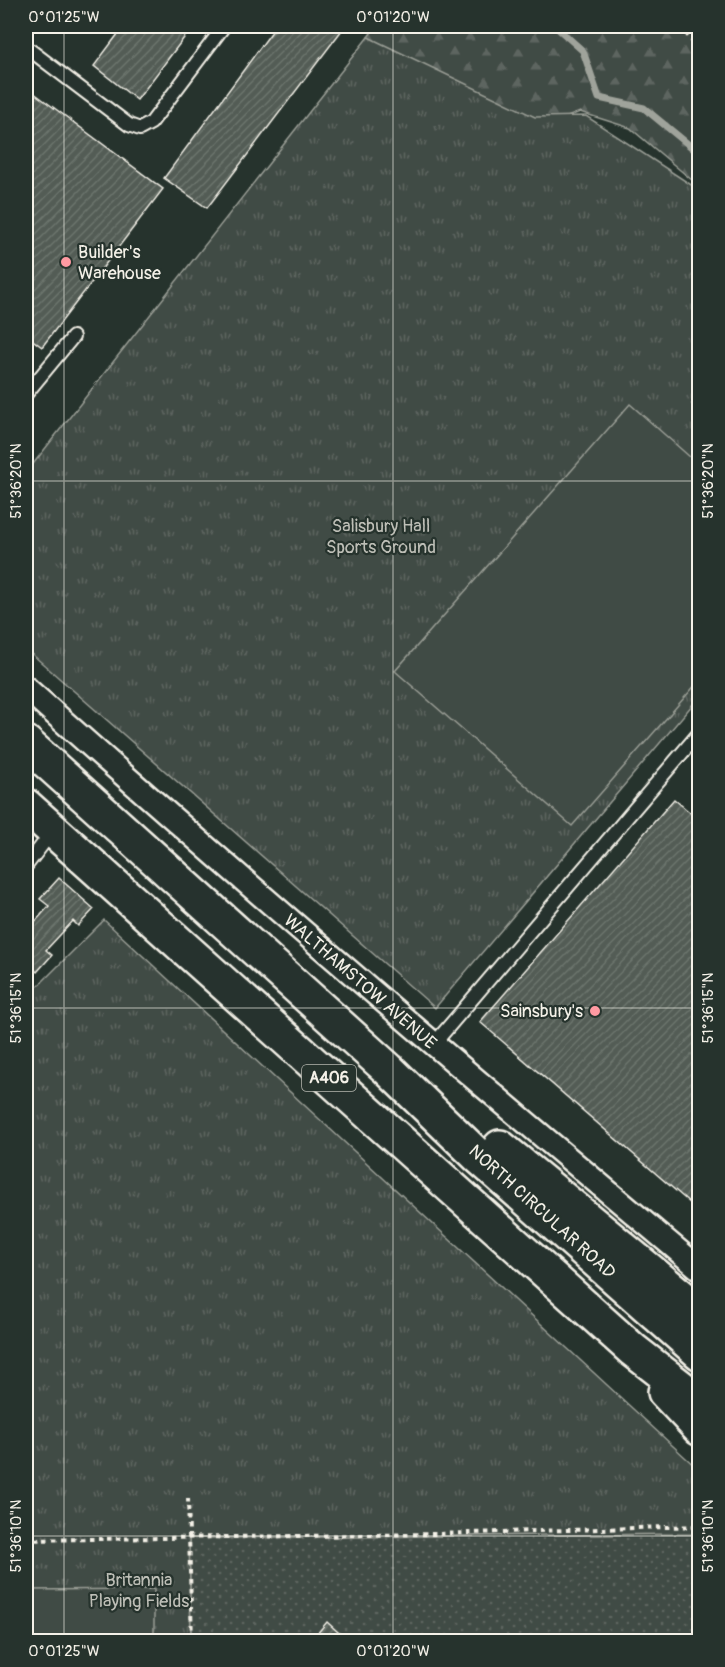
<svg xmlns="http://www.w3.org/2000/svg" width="725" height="1667" font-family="Pangolin,sans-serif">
	<defs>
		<pattern id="grass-dots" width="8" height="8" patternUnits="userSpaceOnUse" patternTransform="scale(1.5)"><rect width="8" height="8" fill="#414b45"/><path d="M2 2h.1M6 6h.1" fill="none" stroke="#5d6560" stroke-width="1.8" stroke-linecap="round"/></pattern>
		<pattern id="forest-firs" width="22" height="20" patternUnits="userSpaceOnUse" patternTransform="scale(1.5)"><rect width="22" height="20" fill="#414b45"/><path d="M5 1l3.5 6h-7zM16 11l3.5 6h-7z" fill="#5d6560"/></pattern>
		<pattern id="park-tufts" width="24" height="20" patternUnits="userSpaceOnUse" patternTransform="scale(1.5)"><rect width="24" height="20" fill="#414b45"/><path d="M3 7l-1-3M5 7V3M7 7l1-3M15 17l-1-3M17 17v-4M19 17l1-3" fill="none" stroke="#5d6560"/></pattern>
		<pattern id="building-hatch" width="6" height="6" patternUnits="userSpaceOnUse" patternTransform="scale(1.5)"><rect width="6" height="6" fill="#525c55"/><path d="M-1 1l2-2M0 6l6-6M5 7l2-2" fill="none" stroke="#6c746d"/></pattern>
	</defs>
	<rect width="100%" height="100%" fill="#26332d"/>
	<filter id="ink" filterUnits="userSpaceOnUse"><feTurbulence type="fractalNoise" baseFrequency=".0167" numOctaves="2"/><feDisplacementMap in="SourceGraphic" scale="12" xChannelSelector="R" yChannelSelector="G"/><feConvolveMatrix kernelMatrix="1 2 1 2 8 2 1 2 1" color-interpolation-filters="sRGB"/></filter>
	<g filter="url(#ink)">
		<path fill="url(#grass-dots)" stroke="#9a9e96" stroke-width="1.5" d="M699 1534V1641H191L189 1538Z"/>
		<path fill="url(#forest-firs)" stroke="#9a9e96" stroke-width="1.5" d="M376 26H699V186L630 128 580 112 538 128 368 37Z"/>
		<path fill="url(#park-tufts)" stroke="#9a9e96" stroke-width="1.5" d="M368 37 535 117 586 116 699 190V697L435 1008 26 649V473Z
			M104 920 699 1470V1534L189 1538 191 1641 26 1642V998Z"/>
		<path fill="#414b45" stroke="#9a9e96" stroke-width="1.5" d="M630 404 699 465V681L572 826 395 671Z
			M154 1589V1641H26V1590Z"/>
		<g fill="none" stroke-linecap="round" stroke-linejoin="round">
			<path stroke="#9fa39b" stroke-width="7" d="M555 26 583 51 599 98 644 108 700 154"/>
		</g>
		<path fill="url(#building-hatch)" stroke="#f4f1e8" stroke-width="1.5" d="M124 26H193L137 100 94 66Z
			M276 26H345L207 208 164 178Z
			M26 87 163 189 42 347 26 335Z
			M700 396V411L692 404Z
			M674 799 700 821V1206L697 1209 480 1022Z
			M59 878 94 909 78 926 73 921 46 950 52 955 37 972 26 962V932L49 906 40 899Z
			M327 1622 349 1642H310Z"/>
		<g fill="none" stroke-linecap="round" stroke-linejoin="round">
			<defs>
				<path id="lane" d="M26 47 129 125 140 129 151 123 224 26
					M26 394 73 337
					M26 866 52 832
					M433 1045 700 732"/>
				<path id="street" d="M26 688C247 886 472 1078 700 1269"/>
				<path id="highway" d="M26 743 388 1069 480 1158 700 1353
					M26 806 633 1350 700 1402
					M500 1147 700 1312
					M665 1392 700 1429"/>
			</defs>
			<use href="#lane" stroke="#f4f1e8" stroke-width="16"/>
			<use href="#street" stroke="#f4f1e8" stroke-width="27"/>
			<use href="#highway" stroke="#f4f1e8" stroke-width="38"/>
			<path stroke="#f4f1e8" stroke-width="4" stroke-dasharray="4.5 4.5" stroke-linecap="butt" d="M680 26 700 51
				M188 1498 192 1642
				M26 1540 436 1534 700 1526"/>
			<use href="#lane" stroke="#26332d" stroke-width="12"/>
			<use href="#street" stroke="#26332d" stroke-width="22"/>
			<use href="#highway" stroke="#26332d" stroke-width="33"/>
		</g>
	</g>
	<path fill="none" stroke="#f4f1e8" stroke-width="1.5" stroke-opacity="0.45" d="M64 26V1642M393 26V1642M26 481H700M26 1008H700M26 1536H700"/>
	<g fill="#ff9aa2" stroke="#26332d" stroke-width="2">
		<circle cx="66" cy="262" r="6"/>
		<circle cx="595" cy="1011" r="6"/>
	</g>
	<g text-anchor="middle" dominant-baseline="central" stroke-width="4.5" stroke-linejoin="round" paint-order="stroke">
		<rect fill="#26332d" stroke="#b6b8b0" stroke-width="1.5" x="302" y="1065" width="54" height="26" rx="4.5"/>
		<g font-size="16" font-weight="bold" fill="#f4f1e8">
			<text x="329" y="1078">A406</text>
		</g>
		<g font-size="18" fill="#f4f1e8" stroke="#26332d" text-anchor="start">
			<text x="78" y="252">Builder's<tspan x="78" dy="21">Warehouse</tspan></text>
			<text x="583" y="1011" text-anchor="end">Sainsbury's</text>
		</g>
		<g font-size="18" fill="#bebfb7" stroke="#26332d">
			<text x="381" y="526">Salisbury Hall<tspan x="381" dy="21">Sports Ground</tspan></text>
			<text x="139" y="1580">Britannia<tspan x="139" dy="21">Playing Fields</tspan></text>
		</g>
		<g font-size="18" fill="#f4f1e8" stroke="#26332d">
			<text transform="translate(360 982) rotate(41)">WALTHAMSTOW AVENUE</text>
			<text transform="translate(542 1212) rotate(42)">NORTH CIRCULAR ROAD</text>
		</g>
	</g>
	<rect width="725" height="1667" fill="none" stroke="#26332d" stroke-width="66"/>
	<rect x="33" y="33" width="659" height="1601" fill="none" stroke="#f4f1e8" stroke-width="2"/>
	<g font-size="15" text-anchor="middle" fill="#f4f1e8">
		<text x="64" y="22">0°01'25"W</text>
		<text x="393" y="22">0°01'20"W</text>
		<text transform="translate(16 481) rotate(-90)" y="5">51°36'20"N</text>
		<text transform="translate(708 481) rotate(-90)" y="5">51°36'20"N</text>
		<text transform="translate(16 1008) rotate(-90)" y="5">51°36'15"N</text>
		<text transform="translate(708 1008) rotate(-90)" y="5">51°36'15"N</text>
		<text transform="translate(16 1536) rotate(-90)" y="5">51°36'10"N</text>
		<text transform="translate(708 1536) rotate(-90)" y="5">51°36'10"N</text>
		<text x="64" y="1656">0°01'25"W</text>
		<text x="393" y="1656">0°01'20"W</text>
	</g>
</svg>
